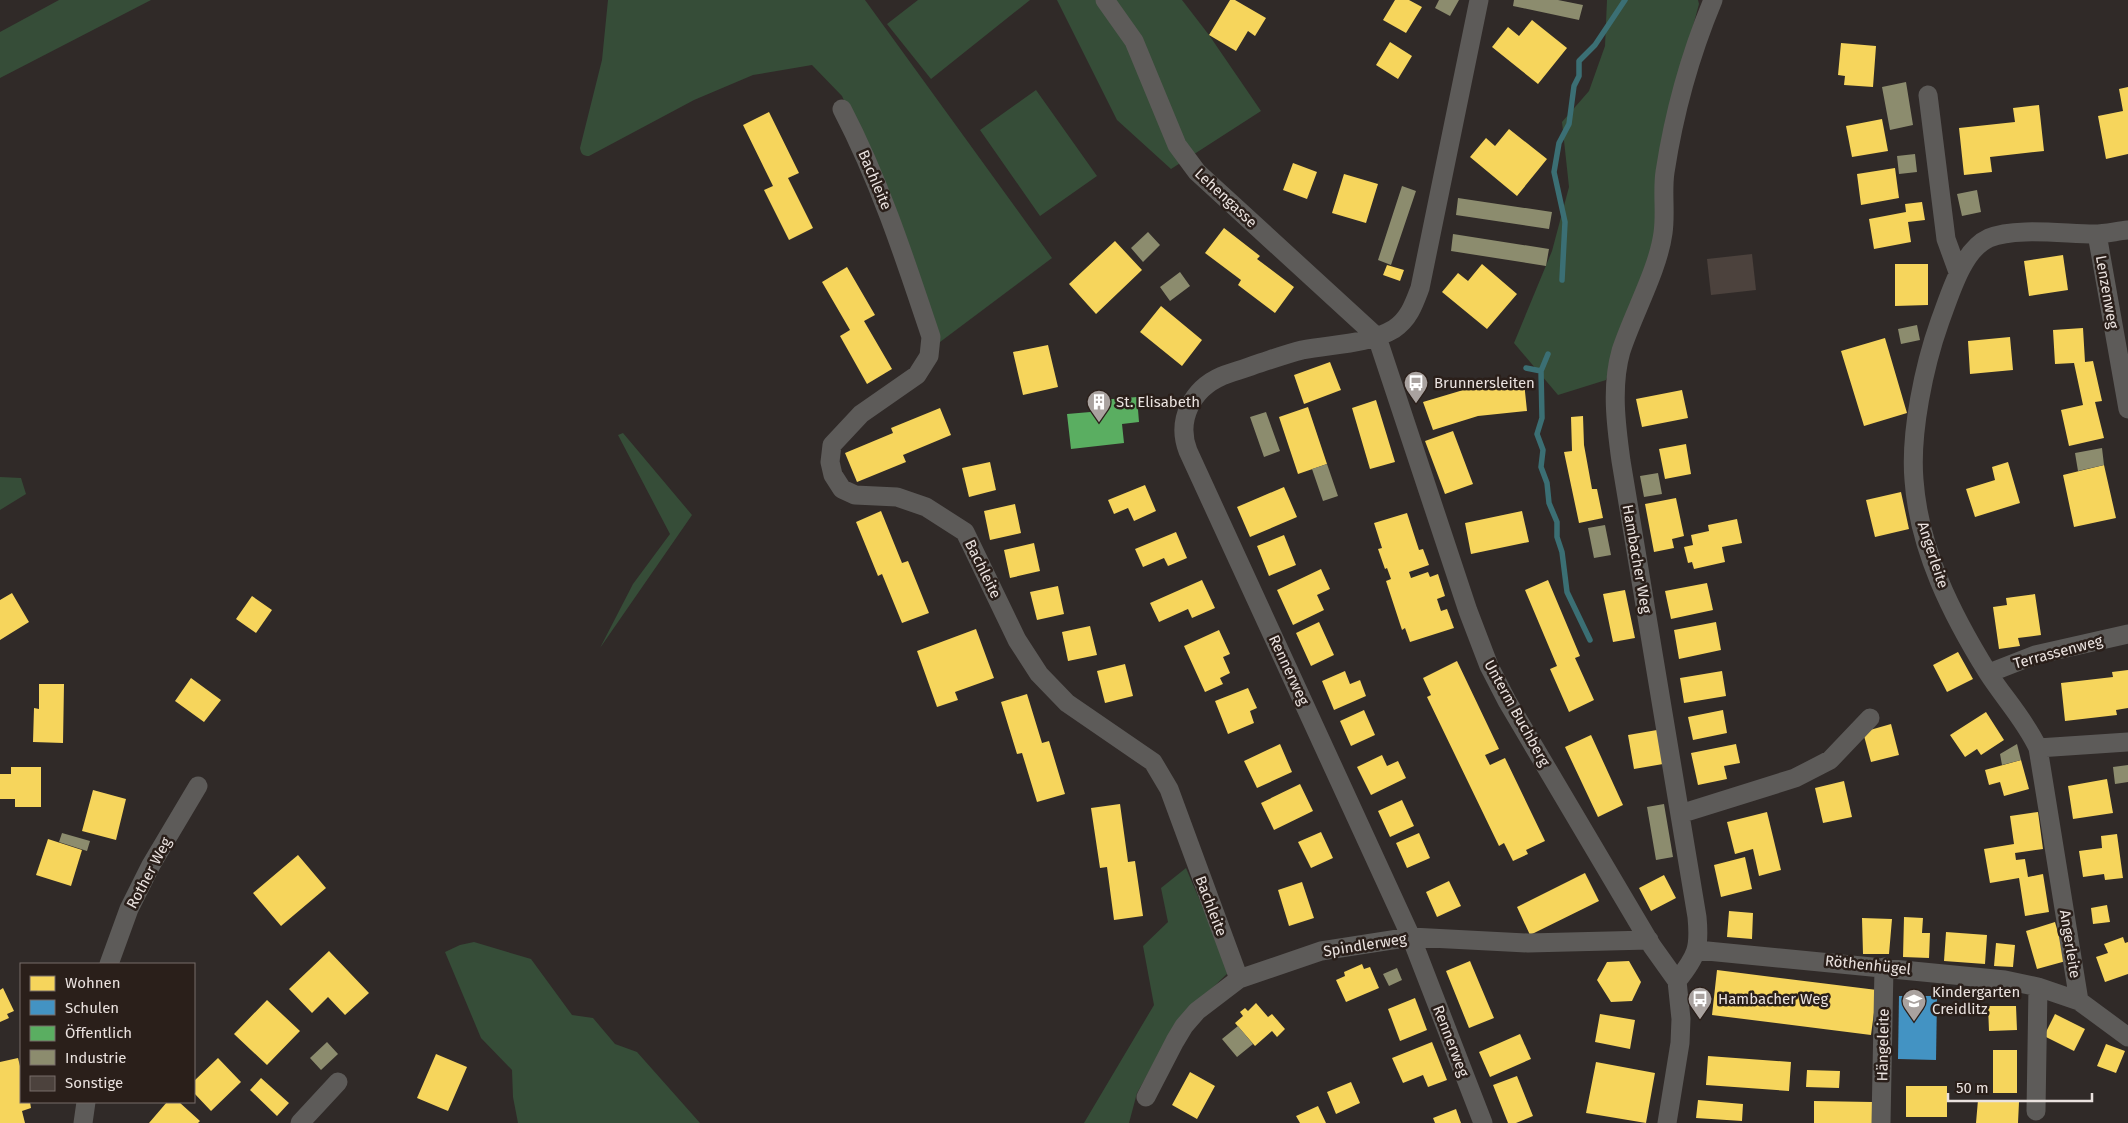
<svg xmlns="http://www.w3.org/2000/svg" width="2128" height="1123" font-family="'Fira Sans',sans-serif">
	<rect width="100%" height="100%" fill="#302a28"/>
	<path fill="#364d38" d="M59 0H151L0 78V32Z
		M608 0H865L1052 258 940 342 886 194 842 96 812 65 753 75 694 100 589 156C583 156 581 154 580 148L602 60Z
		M918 0H1030L931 79 887 24Z
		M1057 0H1182L1209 35 1261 111 1171 169 1117 120Z
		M1607 0H1698L1699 4 1663 137 1655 248 1606 380 1558 395 1514 343 1552 251 1569 187 1562 122 1589 91 1605 46Z
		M1036 90 1097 176 1040 216 980 130Z
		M623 433 692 515 600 648 633 584 670 534 618 435Z
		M0 477 21 478 26 494 0 510Z
		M1186 868 1230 971 1205 995 1171 1033 1137 1093 1129 1123H1084L1154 1005 1143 946 1168 922 1161 888Z
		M474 942 531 959 572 1015 593 1018 615 1044 637 1052 700 1123H518L513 1097 512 1070 481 1038 445 952 460 945Z"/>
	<path fill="#f6d55c" d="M1230 0H1235L1266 18 1255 36 1248 31 1236 51 1209 35Z
		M1395 0H1409L1422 7 1406 33 1383 20Z
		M1532 20 1567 48 1538 84 1492 47 1508 27 1519 36Z
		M1390 42 1412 56 1398 79 1376 65Z
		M1841 43 1876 46 1873 87 1844 85 1845 76 1838 75Z
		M2128 87V154L2106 159 2098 116 2123 111 2119 89Z
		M2039 105 2044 151 1990 157 1992 172 1964 175 1959 128 2015 122 2013 108Z
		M769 112 799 173 788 178 813 228 789 240 764 190 773 186 743 125Z
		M1882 119 1888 151 1852 157 1846 126Z
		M1509 129 1547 159 1517 196 1470 157 1486 138 1495 146Z
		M1293 163 1317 172 1307 199 1283 190Z
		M1895 168 1899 198 1861 205 1857 174Z
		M1344 174 1378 184 1366 223 1332 213Z
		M1922 202 1925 220 1908 222 1911 242 1874 249 1869 219 1906 212 1905 204Z
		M1224 228 1260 256 1257 259 1294 287 1275 313 1238 285 1241 280 1205 253Z
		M1115 241 1142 270 1096 314 1069 284Z
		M2063 255 2068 290 2029 296 2024 261Z
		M1482 264 1517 294 1487 329 1442 292 1458 273 1468 281Z
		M1895 264H1928V305L1895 306Z
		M1387 265 1404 270 1400 281 1383 275Z
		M847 267 875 315 864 321 892 369 867 384 840 336 850 330 822 282Z
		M1161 306 1202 340 1182 366 1140 332Z
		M2083 328 2085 362 2093 361 2102 401 2095 402 2104 438 2069 446 2061 410 2083 405 2074 363 2055 364 2053 330Z
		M2010 337 2013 370 1970 374 1968 341Z
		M1885 338 1907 413 1864 426 1841 351Z
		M1048 345 1058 387 1023 395 1013 352Z
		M1330 362 1341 390 1304 404 1294 375Z
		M1524 382 1527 411 1478 416 1433 430 1423 402 1470 388Z
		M1682 390 1688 418 1642 427 1636 399Z
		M1376 400 1395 462 1370 469 1352 408Z
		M1308 407 1327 464 1298 474 1279 417Z
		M940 408 951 435 903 455 906 462 857 482 845 453 893 433 891 428Z
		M1583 416 1584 445 1592 489H1597L1603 518 1579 523 1564 452 1572 451 1571 417Z
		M1453 431 1473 484 1445 494 1425 441Z
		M1686 444 1691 474 1665 479 1659 449Z
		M990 462 996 490 969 497 962 468Z
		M2008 462 2020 503 1975 517 1966 489 1995 480 1992 467Z
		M2104 465 2116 518 2074 527 2063 475Z
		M1145 485 1156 511 1134 521 1128 508 1114 514 1108 500Z
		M1284 487 1297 517 1250 537 1237 507Z
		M1901 492 1909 529 1875 537 1866 500Z
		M1676 498 1684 536 1672 539 1674 548 1654 552 1645 504Z
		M1015 504 1021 533 990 540 984 511Z
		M881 511 902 563 908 561 929 613 902 623 882 574 878 576 856 522Z
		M1522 511 1529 542 1471 554 1465 523Z
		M1407 513 1419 550 1423 549 1429 565 1409 572 1411 578 1428 572 1430 577 1438 574 1445 596 1437 599 1441 611 1447 609 1454 628 1410 642 1405 628 1402 630 1386 581 1391 579 1387 568 1385 569 1378 549 1382 548 1374 523Z
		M1737 519 1742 543 1722 547 1725 562 1694 569 1692 562 1688 563 1684 547 1693 545 1691 535 1709 531 1708 525Z
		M1176 532 1187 558 1168 566 1164 558 1143 567 1135 549Z
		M1284 535 1296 565 1269 576 1257 546Z
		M1034 543 1040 571 1010 578 1004 550Z
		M1321 569 1330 589 1317 595 1324 610 1293 625 1277 590Z
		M1202 580 1215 608 1192 618 1188 609 1159 622 1150 603Z
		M1548 580 1580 656 1575 658 1594 700 1569 712 1550 669 1557 666 1525 590Z
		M1707 583 1713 610 1671 619 1665 591Z
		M1058 586 1064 614 1037 620 1030 592Z
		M1625 590 1635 638 1613 642 1603 594Z
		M12 593 29 622 0 640V600Z
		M2035 594 2041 635 2018 638 2020 646 1999 649 1993 607 2007 605 2006 598Z
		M252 596 272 610 256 633 236 619Z
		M1319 622 1334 655 1311 666 1296 633Z
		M1716 622 1721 650 1679 659 1674 630Z
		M1090 626 1097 655 1068 661 1062 632Z
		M976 629 994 678 955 692 958 700 937 707 917 651Z
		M1219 630 1230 654 1223 657 1230 673 1220 678 1223 684 1205 692 1184 646Z
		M1958 652 1973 679 1947 692 1933 665Z
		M1457 661 1499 749 1485 755 1490 765 1505 758 1545 841 1526 850 1528 854 1513 861 1504 843 1499 846 1427 697 1431 695 1423 678Z
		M1125 664 1133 696 1105 703 1097 671Z
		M2128 670V708L2116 710 2117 715 2065 721 2061 683 2113 677 2112 672Z
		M1345 671 1350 684 1360 680 1366 696 1334 710 1322 681Z
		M1722 671 1726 696 1684 703 1680 678Z
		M191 678 221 700 204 722 175 701Z
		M39 684H64L63 743 33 742 34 708 39 709Z
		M1248 688 1257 708 1250 711 1254 723 1228 734 1215 701Z
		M1027 694 1042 743 1049 741 1065 794 1037 802 1022 753 1017 754 1001 702Z
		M1364 710 1375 735 1351 746 1340 721Z
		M1723 710 1727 733 1693 740 1688 717Z
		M1986 712 2004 740 1981 755 1977 749 1965 757 1950 735Z
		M1891 724 1899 755 1871 762 1863 732Z
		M1657 730 1663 764 1634 769 1628 735Z
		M1591 735 1623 805 1598 817 1565 747Z
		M1280 744 1292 772 1257 788 1244 761Z
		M1736 744 1740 763 1724 766 1727 779 1698 785 1691 753Z
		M1382 755 1387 766 1398 761 1406 778 1371 795 1357 767Z
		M2021 760 2029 789 2004 796 2000 782 1989 785 1985 770Z
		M11 767H41V807H15V799H0V774H11Z
		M2107 779 2113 813 2073 819 2068 786Z
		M1844 781 1852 817 1823 823 1815 788Z
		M1300 784 1313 811 1274 830 1261 803Z
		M93 790 126 799 116 840 82 831Z
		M1402 800 1414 826 1390 837 1378 811Z
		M1120 804 1128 862 1135 861 1143 916 1114 920 1107 867 1100 868 1091 808Z
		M1767 812 1781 870 1759 876 1753 849 1735 854 1727 822Z
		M2038 812 2043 849 2015 853 2016 860 2025 859 2028 877 2043 874 2049 912 2025 916 2019 878 1990 883 1984 849 2014 844 2010 816Z
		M1321 832 1333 858 1311 868 1298 842Z
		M1419 833 1430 858 1407 868 1396 843Z
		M2117 834 2123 878 2105 880 2104 874 2083 877 2079 851 2102 848 2101 836Z
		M48 839 82 850 71 886 36 875Z
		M298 855 326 888 281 926 253 893Z
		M1745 857 1752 889 1721 897 1714 865Z
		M1585 873 1599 901 1530 935 1517 907Z
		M1664 875 1676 898 1651 911 1639 888Z
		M1449 881 1461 906 1437 917 1426 892Z
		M1302 882 1314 918 1289 926 1278 890Z
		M2107 905 2110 922 2093 924 2091 908Z
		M1729 911 1753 913 1752 939 1727 937Z
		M1904 917 1923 918 1922 933H1930L1929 958 1903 957Z
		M1862 918 1892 919 1889 954H1863Z
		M2055 922 2066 961 2037 969 2026 931Z
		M1946 932 1987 935 1985 964 1944 961Z
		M2123 937 2125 943 2128 942V974L2105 982 2096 957 2108 953 2104 944Z
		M1996 943 2015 945 2013 967 1994 966Z
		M329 951 369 993 345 1015 328 997 312 1013 289 989Z
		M1470 961 1494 1018 1469 1028 1446 971Z
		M1629 961 1641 982 1632 1001 1611 1002 1597 980 1607 962Z
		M1362 964 1364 969 1370 967 1379 988 1346 1002 1336 980 1345 976 1344 972Z
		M1717 970 1877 990 1871 1035 1712 1015Z
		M3 988 14 1011 7 1014 9 1018 0 1022V990Z
		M1415 998 1427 1030 1400 1041 1388 1009Z
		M267 1000 300 1031 267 1065 234 1034Z
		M1256 1003 1268 1017 1272 1014 1285 1029 1277 1037 1272 1031 1255 1046 1235 1023 1243 1016 1240 1012 1245 1008 1248 1011Z
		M1988 1006H2016L2017 1030 1989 1031Z
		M1600 1014 1635 1020 1630 1049 1595 1042Z
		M2055 1014 2085 1029 2074 1051 2044 1036Z
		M1520 1034 1531 1059 1490 1077 1479 1052Z
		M1432 1042 1447 1080 1428 1087 1423 1075 1403 1083 1392 1058Z
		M2106 1044 2125 1051 2116 1073 2097 1066Z
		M1993 1050H2017V1093H1993Z
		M436 1054 467 1067 448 1111 417 1098Z
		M1708 1056 1791 1062 1789 1091 1706 1085Z
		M18 1058 21 1070V1102H30L31 1108 22 1111 25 1123H0V1062Z
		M218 1058 241 1082 211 1111 194 1093V1081Z
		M1596 1062 1655 1073 1646 1123 1586 1113Z
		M1807 1070 1840 1071 1839 1088 1806 1087Z
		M1190 1072 1215 1086 1197 1119 1172 1105Z
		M1517 1076 1533 1116 1516 1123H1508L1493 1085Z
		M261 1078 289 1103 277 1116 250 1090Z
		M1351 1082 1360 1103 1336 1114 1327 1092Z
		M1906 1086H1947V1117H1906Z
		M1698 1100 1743 1104 1742 1121 1696 1118Z
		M1978 1100 2019 1102 2018 1123H1976Z
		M1814 1101 1872 1102V1123H1814Z
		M167 1102H179L200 1121 198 1123H149Z
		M1318 1106 1326 1123H1300L1296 1116Z
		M1456 1109 1461 1123H1435L1433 1118Z"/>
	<path fill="#4393c3" d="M1899 996H1937L1936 1060 1898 1059Z"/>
	<path fill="#5aae61" d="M1137 397 1139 422 1122 424 1124 443 1071 449 1067 414 1102 411 1101 400Z"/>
	<path fill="#8c8c6e" d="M1439 0H1459L1450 16 1435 8Z
		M1514 0H1558L1583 5 1579 20 1513 6Z
		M1906 82 1913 125 1890 130 1882 87Z
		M1915 154 1917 172 1899 174 1897 156Z
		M1402 186 1416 191 1391 265 1378 260Z
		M1977 190 1981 212 1962 216 1957 194Z
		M1458 198 1552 212 1549 229 1456 215Z
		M1148 232 1160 245 1143 262 1131 248Z
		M1453 234 1549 249 1546 266 1451 251Z
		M1180 272 1190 286 1170 301 1160 287Z
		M1917 325 1920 340 1901 344 1898 329Z
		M1266 412 1280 451 1264 457 1250 417Z
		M2102 448 2104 465 2078 471 2075 453Z
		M1327 464 1338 496 1323 501 1312 469Z
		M1658 473 1662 494 1644 497 1640 476Z
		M1605 525 1611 555 1594 558 1588 528Z
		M2017 744 2021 760 2002 765 2000 754Z
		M2128 765V782L2115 784 2113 767Z
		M1664 804 1673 857 1656 860 1647 807Z
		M62 833 90 841 87 851 59 842Z
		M1397 968 1402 980 1389 986 1383 974Z
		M1238 1026 1253 1044 1237 1057 1222 1039Z
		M327 1042 338 1054 321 1070 310 1058Z"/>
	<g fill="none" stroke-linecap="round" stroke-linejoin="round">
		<path stroke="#3b6f74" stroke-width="5.5" d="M1562 280 1565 222 1554 172 1559 143 1569 124 1574 86 1579 76V61L1595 45 1625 0
			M1548 354 1541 371 1542 418 1537 434 1543 450 1541 467 1547 483 1549 503 1557 522V537L1562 552 1567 592 1590 640
			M1526 368 1541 371"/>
	</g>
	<path fill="#4c423d" d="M1752 254 1756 290 1711 295 1707 259Z"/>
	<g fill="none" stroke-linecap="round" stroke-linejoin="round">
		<path stroke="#5d5b59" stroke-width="19" d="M1105 0 1134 41 1177 145 1197 172 1377 337 1468 611 1489 666 1507 701 1620 892 1652 946 1677 981
			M1479 0 1420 288C1414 304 1409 319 1394 329 1367 345 1331 344 1302 350 1286 354 1270 360 1254 365 1244 369 1232 372 1222 376 1192 389 1176 420 1188 451L1411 937 1483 1123
			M1928 95 1946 239 1958 272
			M842 109C880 182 905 259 931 337L929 356 917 375 861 414 832 445 830 462 833 475 842 489 855 495 897 497 926 507 965 532 1017 640 1039 674 1067 703 1153 762 1169 789 1239 979
			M2097 234 2128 409
			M1989 673 2035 655 2128 634
			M2038 748 2128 742
			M1680 814 1795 778 1830 760 1870 718
			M1697 950 2005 980 2038 987 2079 1001 2128 1037
			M109 964 129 909 151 865 198 786
			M2079 1001 2038 748C2025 720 2004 698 1988 673 1952 615 1919 550 1914 480 1910 433 1924 366 1940 321 1950 295 1962 250 1989 238 2015 227 2065 234 2094 234 2105 234 2117 231 2128 230
			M1146 1097 1175 1041 1184 1026 1197 1011 1239 979 1321 951 1411 937 1528 943 1649 940
			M2036 1111 2038 987
			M83 1123 86 1102
			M300 1123 338 1082
			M1667 1123 1680 1043 1681 1019 1677 981C1697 956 1700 948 1697 917L1621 461C1616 425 1611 386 1621 351 1633 314 1658 270 1663 233 1666 213 1662 192 1665 172 1674 113 1690 55 1713 0
			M1881 1123 1884 967"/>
	</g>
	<defs>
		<symbol id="bus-pin" viewBox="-11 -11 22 30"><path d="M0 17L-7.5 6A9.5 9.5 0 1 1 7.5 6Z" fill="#a9a29f" stroke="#2a1f1a"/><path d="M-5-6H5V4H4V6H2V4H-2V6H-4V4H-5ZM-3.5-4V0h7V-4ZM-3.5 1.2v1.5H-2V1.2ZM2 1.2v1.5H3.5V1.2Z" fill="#fff"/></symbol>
		<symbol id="building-pin" viewBox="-11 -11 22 30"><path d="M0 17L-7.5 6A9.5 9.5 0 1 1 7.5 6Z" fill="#a9a29f" stroke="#2a1f1a"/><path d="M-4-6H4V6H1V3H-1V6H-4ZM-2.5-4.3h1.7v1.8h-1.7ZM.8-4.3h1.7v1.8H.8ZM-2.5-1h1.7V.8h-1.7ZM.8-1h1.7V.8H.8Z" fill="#fff"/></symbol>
		<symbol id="school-pin" viewBox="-11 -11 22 30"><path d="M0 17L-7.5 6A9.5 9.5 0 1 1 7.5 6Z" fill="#a9a29f" stroke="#2a1f1a"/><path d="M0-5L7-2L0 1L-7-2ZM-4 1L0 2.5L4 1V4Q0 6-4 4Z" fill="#fff"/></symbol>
	</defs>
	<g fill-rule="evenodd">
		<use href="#bus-pin" x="1402" y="369" width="28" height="38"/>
		<use href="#building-pin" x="1085" y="388" width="28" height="38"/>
		<use href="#bus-pin" x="1686" y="985" width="28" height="38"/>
		<use href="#school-pin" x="1900" y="987" width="28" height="38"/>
	</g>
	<g text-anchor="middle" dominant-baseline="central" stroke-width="5" stroke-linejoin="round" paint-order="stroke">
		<g font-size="15" fill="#eae2df" stroke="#2a1f1a">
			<text transform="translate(875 180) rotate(67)">Bachleite</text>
			<text transform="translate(1226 198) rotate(43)">Lehengasse</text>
			<text transform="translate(2107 292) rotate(80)">Lenzenweg</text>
			<text transform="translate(1933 555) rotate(72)">Angerleite</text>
			<text transform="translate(1637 559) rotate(80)">Hambacher Weg</text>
			<text transform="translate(983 569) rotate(64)">Bachleite</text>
			<text transform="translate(2058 652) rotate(-15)">Terrassenweg</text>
			<text transform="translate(1289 670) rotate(65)">Rennerweg</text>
			<text transform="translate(1517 713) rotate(61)">Unterm Buchberg</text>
			<text transform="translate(149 873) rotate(-62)">Rother Weg</text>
			<text transform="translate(1211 906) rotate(69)">Bachleite</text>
			<text transform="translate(2070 944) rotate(81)">Angerleite</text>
			<text transform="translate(1365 945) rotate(-9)">Spindlerweg</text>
			<text transform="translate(1868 965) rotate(6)">Röthenhügel</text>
			<text transform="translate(1451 1041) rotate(69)">Rennerweg</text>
			<text transform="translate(1883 1045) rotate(-89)">Hängeleite</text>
		</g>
		<g font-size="15" fill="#eae2df" stroke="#2a1f1a" text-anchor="start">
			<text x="1434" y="383">Brunnersleiten</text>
			<text x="1116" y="402">St. Elisabeth</text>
			<text x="1932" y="992">Kindergarten<tspan x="1932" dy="17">Creidlitz</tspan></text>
			<text x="1718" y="999">Hambacher Weg</text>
		</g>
	</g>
	<rect x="20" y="963" width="175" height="140" fill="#2a1f1a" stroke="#776d69"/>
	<rect x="30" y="976" width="25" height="15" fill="#f6d55c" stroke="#776d69"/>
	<text x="65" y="988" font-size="15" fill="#eae2df">Wohnen</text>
	<rect x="30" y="1000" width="25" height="15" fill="#4393c3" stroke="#776d69"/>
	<text x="65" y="1013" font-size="15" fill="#eae2df">Schulen</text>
	<rect x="30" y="1026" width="25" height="15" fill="#5aae61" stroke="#776d69"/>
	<text x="65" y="1038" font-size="15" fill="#eae2df">Öffentlich</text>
	<rect x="30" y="1050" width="25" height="15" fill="#8c8c6e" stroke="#776d69"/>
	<text x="65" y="1063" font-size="15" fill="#eae2df">Industrie</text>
	<rect x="30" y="1076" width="25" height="15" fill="#4c423d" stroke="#776d69"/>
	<text x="65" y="1088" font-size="15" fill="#eae2df">Sonstige</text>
	<path d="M1948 1093v8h144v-8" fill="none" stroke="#eae2df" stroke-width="2.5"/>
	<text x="1956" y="1093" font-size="15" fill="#eae2df" stroke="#2a1f1a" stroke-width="4" paint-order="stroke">50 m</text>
</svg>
